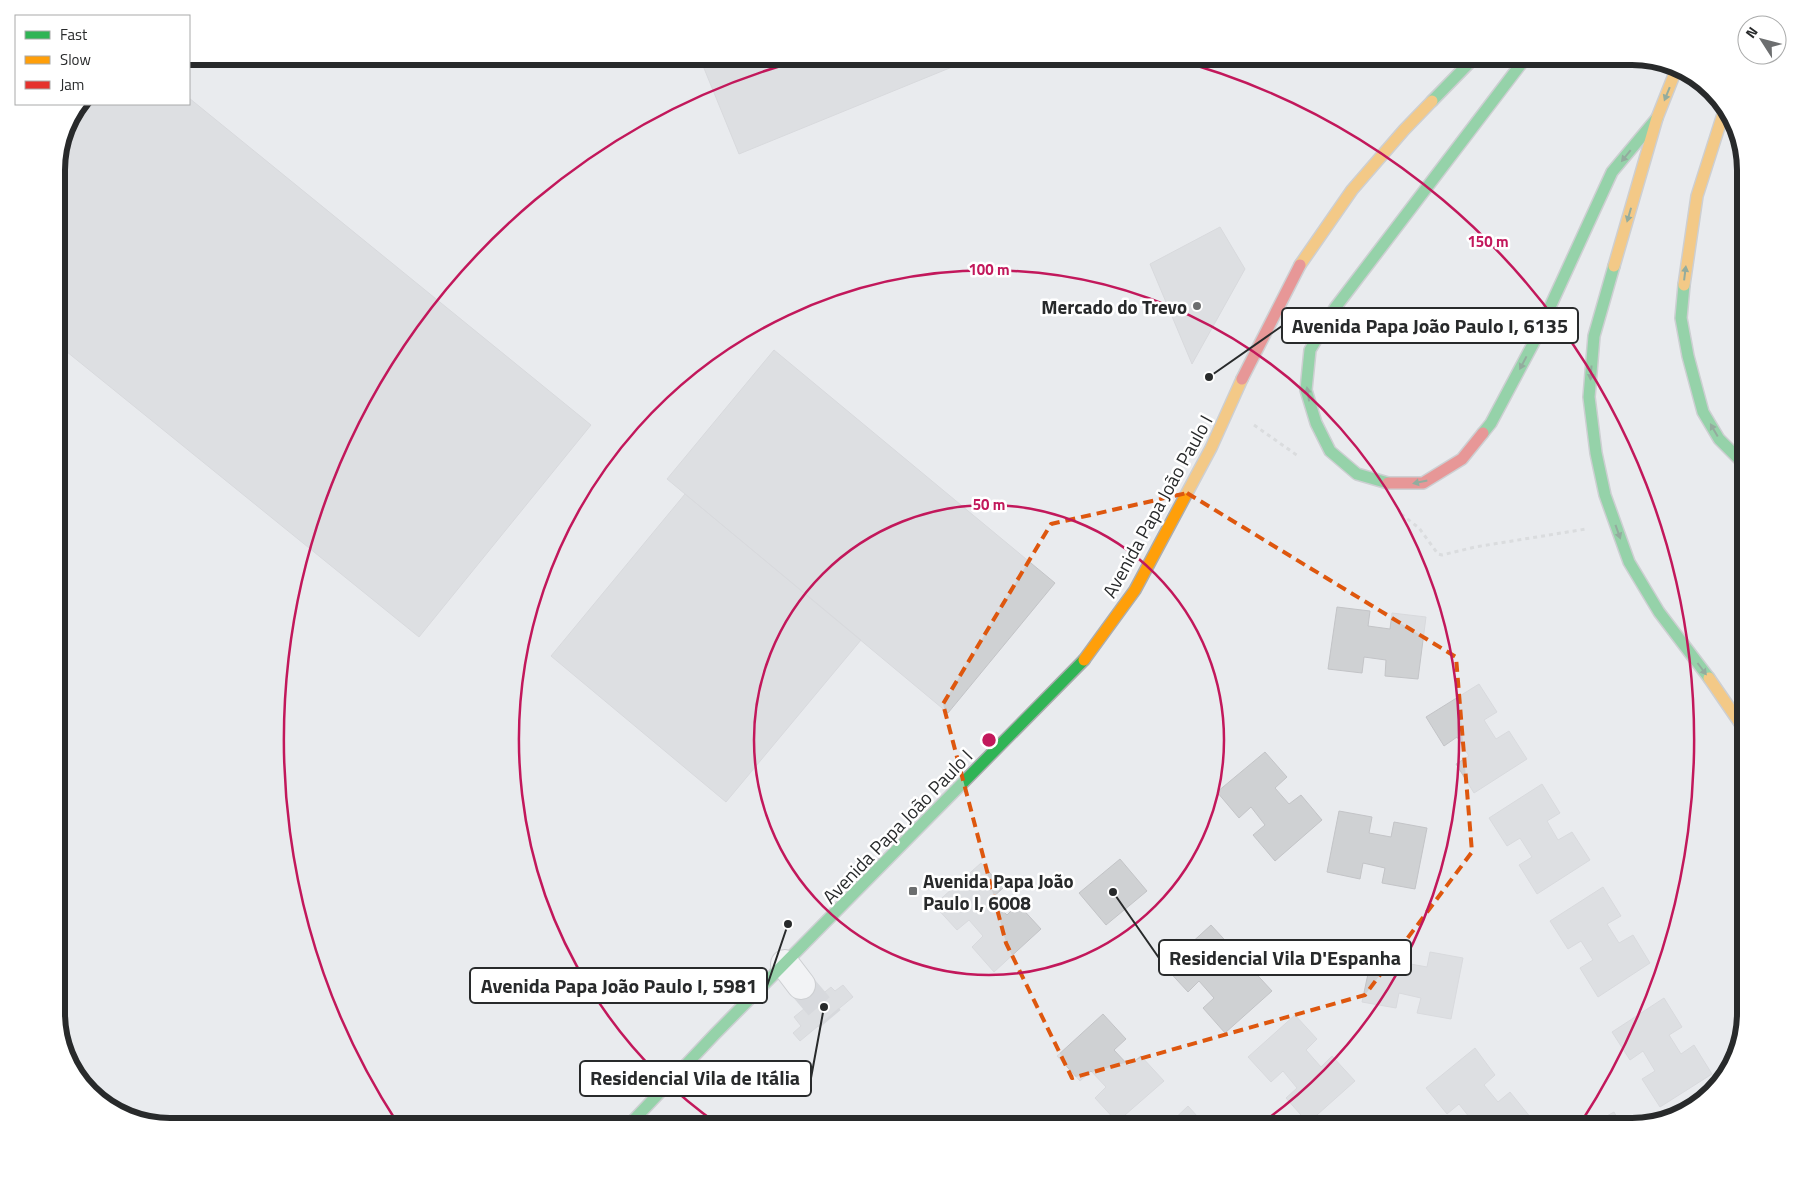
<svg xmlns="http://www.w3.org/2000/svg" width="1802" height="1183" font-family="'Titillium Web',sans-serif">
	<rect width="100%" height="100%" fill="#e9ebee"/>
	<path fill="#cfd1d3" stroke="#c3c4c7" d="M699 56H979L739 154Z
		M189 98 591 425 419 637 56 343V163L65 126 80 104H189Z
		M1220 227 1245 269 1192 364 1150 264Z
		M774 350 1055 583 948 713 667 479Z
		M685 494 861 640 726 802 551 656Z
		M1337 607 1370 611 1368 626 1390 629 1392 613 1426 617 1418 679 1385 676 1386 660 1364 657 1362 673 1328 669Z
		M1479 684 1497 712 1484 720 1496 739 1509 731 1527 759 1474 793 1456 764 1469 756 1457 737 1444 746 1426 717Z
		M1265 752 1287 777 1275 788 1289 804 1301 795 1322 820 1275 861 1253 835 1265 825 1251 807 1239 818 1217 792Z
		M1542 784 1560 813 1547 821 1558 840 1572 832 1590 860 1537 894 1519 865 1532 857 1520 838 1507 846 1489 818Z
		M1339 811 1372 817 1369 833 1391 837 1394 822 1427 828 1415 889 1382 883 1385 868 1363 863 1360 879 1327 872Z
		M1120 859 1147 891 1106 925 1079 893Z
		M981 863 1003 888 991 899 1007 915 1018 904 1041 929 994 972 972 947 983 936 969 920 957 930 934 905Z
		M1603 887 1621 916 1607 924 1619 943 1633 935 1650 963 1598 997 1580 968 1593 960 1581 941 1568 949 1550 921Z
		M1211 925 1234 950 1222 960 1237 976 1249 966 1272 991 1225 1033 1203 1008 1214 998 1199 981 1188 992 1165 967Z
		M1375 941 1408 947 1405 963 1427 967 1430 952 1463 958 1451 1019 1417 1013 1421 998 1399 993 1396 1008 1362 1002Z
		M843 985 853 997 800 1041 793 1033 801 1026 794 1017 831 987 835 991Z
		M1664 998 1682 1027 1669 1035 1681 1054 1694 1045 1712 1074 1660 1107 1642 1079 1655 1071 1643 1051 1630 1060 1612 1032Z
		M1103 1014 1126 1039 1114 1050 1129 1066 1141 1056 1164 1081 1117 1122 1095 1098 1106 1087 1091 1071 1080 1081 1057 1056Z
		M1295 1015 1317 1039 1306 1050 1321 1067 1332 1056 1355 1081 1308 1123 1286 1098 1297 1088 1283 1071 1271 1082 1248 1057Z
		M1475 1048 1495 1075 1484 1085 1498 1102 1510 1092 1531 1118 1520 1127H1467L1473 1122 1459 1104 1447 1114 1426 1088Z
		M1188 1106 1207 1127H1166Z
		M1614 1112 1622 1127H1587Z"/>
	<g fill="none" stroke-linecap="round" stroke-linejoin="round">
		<path stroke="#c2c4c7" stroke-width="28" stroke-dasharray="28 14" stroke-linecap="butt" d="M801 985 830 1019"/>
		<defs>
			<path id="street" d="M785 964 801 985"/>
			<path id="fast" d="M1432 101 1476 56
				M1614 266 1594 336 1589 397 1596 453 1605 495 1629 562 1659 612 1709 678
				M1684 285 1681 318 1688 356 1703 412 1719 439 1746 466
				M1483 433 1491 423 1533 344 1612 172 1657 118
				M1388 483 1357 474 1330 451 1316 423 1306 390 1310 350 1335 308 1527 56
				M627 1127 715 1034 1084 660"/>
			<path id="slow" d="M1300 265 1352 190 1404 130 1432 101
				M1614 266 1657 118 1676 70
				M1684 285 1697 196 1725 108
				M1084 660 1135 590 1211 448 1242 379
				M1709 678 1746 732"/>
			<path id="jam" d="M1242 379 1300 265
				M1388 483H1423L1462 459 1483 433"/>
		</defs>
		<use href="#street" stroke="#abadaf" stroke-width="30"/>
		<use href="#fast" stroke="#abadaf" stroke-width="14"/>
		<use href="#slow" stroke="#abadaf" stroke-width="14"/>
		<use href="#jam" stroke="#abadaf" stroke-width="14"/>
		<path stroke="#c7c9c9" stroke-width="3" stroke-dasharray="4 4" stroke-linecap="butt" d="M1254 425 1298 456
			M1401 514 1419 528 1438 554 1442 555 1475 547 1586 529"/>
		<use href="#street" stroke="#fcfcfc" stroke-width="28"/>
		<use href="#fast" stroke="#30b455" stroke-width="11"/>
		<use href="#slow" stroke="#ff9f0a" stroke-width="11"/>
		<use href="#jam" stroke="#e5322d" stroke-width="11"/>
	</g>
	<defs><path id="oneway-solid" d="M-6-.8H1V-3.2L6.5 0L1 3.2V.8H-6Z" transform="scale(1.25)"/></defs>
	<g fill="#2b613c">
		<use href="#oneway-solid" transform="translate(1667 94) rotate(112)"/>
		<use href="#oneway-solid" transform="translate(1626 156) rotate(129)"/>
		<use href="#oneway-solid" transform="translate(1629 215) rotate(106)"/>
		<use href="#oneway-solid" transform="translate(1685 273) rotate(-83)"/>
		<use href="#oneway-solid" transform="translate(1523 363) rotate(118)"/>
		<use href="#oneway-solid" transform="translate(1591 373) rotate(94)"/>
		<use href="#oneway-solid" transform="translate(1308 394) rotate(-99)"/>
		<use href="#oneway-solid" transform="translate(1714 430) rotate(-120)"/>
		<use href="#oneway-solid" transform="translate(1420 482) rotate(168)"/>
		<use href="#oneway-solid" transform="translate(1618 532) rotate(70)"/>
		<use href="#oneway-solid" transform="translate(1702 669) rotate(53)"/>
	</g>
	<path d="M0 0H1802V1183H0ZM1187 493 1456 657 1472 852 1365 995 1072 1078 1006 943 943 704 1051 524Z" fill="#e9ebee" fill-opacity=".55" fill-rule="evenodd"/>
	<path fill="none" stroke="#de570e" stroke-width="4" stroke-dasharray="10 6" stroke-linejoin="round" d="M1187 493 1456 657 1472 852 1365 995 1072 1078 1006 943 943 704 1051 524Z"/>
	<g fill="none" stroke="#c2185b" stroke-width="2.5">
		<circle cx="989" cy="740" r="235"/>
		<path d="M719 1125A470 470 0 1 1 1259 1125"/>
		<path d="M398 1124A705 705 0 0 1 812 57M1166 57A705 705 0 0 1 1580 1124"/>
	</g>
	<g fill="#6c6e6f" stroke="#fff" stroke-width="2">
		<circle cx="1197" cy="306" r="5"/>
		<rect x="908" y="886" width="10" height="10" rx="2.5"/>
	</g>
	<g text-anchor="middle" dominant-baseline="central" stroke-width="5" stroke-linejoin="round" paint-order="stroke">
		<g font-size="19" font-weight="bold" fill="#282a2b" stroke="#fff" text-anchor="end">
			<text x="1187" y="306">Mercado do Trevo</text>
			<text x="923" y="880" text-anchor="start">Avenida Papa João<tspan x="923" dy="22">Paulo I, 6008</tspan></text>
		</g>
		<g font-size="19" fill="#282a2b" stroke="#fff">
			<text transform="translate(1157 506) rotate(-61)">Avenida Papa João Paulo I</text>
			<text transform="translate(897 826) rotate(-46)">Avenida Papa João Paulo I</text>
		</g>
	</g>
	<path d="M0 0H1802V1183H0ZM170 65H1632A105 105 0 0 1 1737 170V1013A105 105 0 0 1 1632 1118H170A105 105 0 0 1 65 1013V170A105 105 0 0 1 170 65Z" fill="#fff" fill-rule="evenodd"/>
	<path fill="none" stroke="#282a2b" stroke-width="6" d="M170 65H1632A105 105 0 0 1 1737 170V1013A105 105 0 0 1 1632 1118H170A105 105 0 0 1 65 1013V170A105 105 0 0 1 170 65Z"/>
	<circle cx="989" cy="740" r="8" fill="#c2185b" stroke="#fff" stroke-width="2.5"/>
	<g font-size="15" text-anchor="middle" font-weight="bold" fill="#c2185b" stroke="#fff" stroke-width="5" stroke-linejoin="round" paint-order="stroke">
		<text x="1488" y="247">150 m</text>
		<text x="989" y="275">100 m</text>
		<text x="989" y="510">50 m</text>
	</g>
	<path fill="none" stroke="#282a2b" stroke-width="2" d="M1209 377L1282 326M1113 892L1159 958M788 924L767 986M824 1007L811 1078"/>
	<g fill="#282a2b" stroke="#fff" stroke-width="2">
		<circle cx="1209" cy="377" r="5"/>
		<circle cx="1113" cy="892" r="5"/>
		<circle cx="788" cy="924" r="5"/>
		<circle cx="824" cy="1007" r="5"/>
	</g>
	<g fill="#fff" stroke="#282a2b" stroke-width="2">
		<rect x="1282" y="308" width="296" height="35" rx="5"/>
		<rect x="1159" y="940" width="252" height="35" rx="5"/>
		<rect x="470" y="968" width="297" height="35" rx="5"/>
		<rect x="580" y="1061" width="231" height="35" rx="5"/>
	</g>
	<g font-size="20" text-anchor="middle" font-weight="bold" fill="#282a2b">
		<text x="1430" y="333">Avenida Papa João Paulo I, 6135</text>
		<text x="1285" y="965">Residencial Vila D'Espanha</text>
		<text x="619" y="993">Avenida Papa João Paulo I, 5981</text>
		<text x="695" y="1085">Residencial Vila de Itália</text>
	</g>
	<rect x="15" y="15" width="175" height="90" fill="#ffffff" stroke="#a9aaaa"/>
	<rect x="25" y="31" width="25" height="8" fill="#30b455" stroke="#a9aaaa"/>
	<text x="60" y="40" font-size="15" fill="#282a2b">Fast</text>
	<rect x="25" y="56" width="25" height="8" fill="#ff9f0a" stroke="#a9aaaa"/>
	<text x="60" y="65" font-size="15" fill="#282a2b">Slow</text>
	<rect x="25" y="81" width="25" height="8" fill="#e5322d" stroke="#a9aaaa"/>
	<text x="60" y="90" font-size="15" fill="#282a2b">Jam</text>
	<g transform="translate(1762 40) rotate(306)"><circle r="24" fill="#ffffff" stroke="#a9aaaa"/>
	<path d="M0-4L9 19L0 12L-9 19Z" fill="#6c6e6f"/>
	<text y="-8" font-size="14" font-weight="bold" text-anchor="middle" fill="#282a2b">N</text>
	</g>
</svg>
